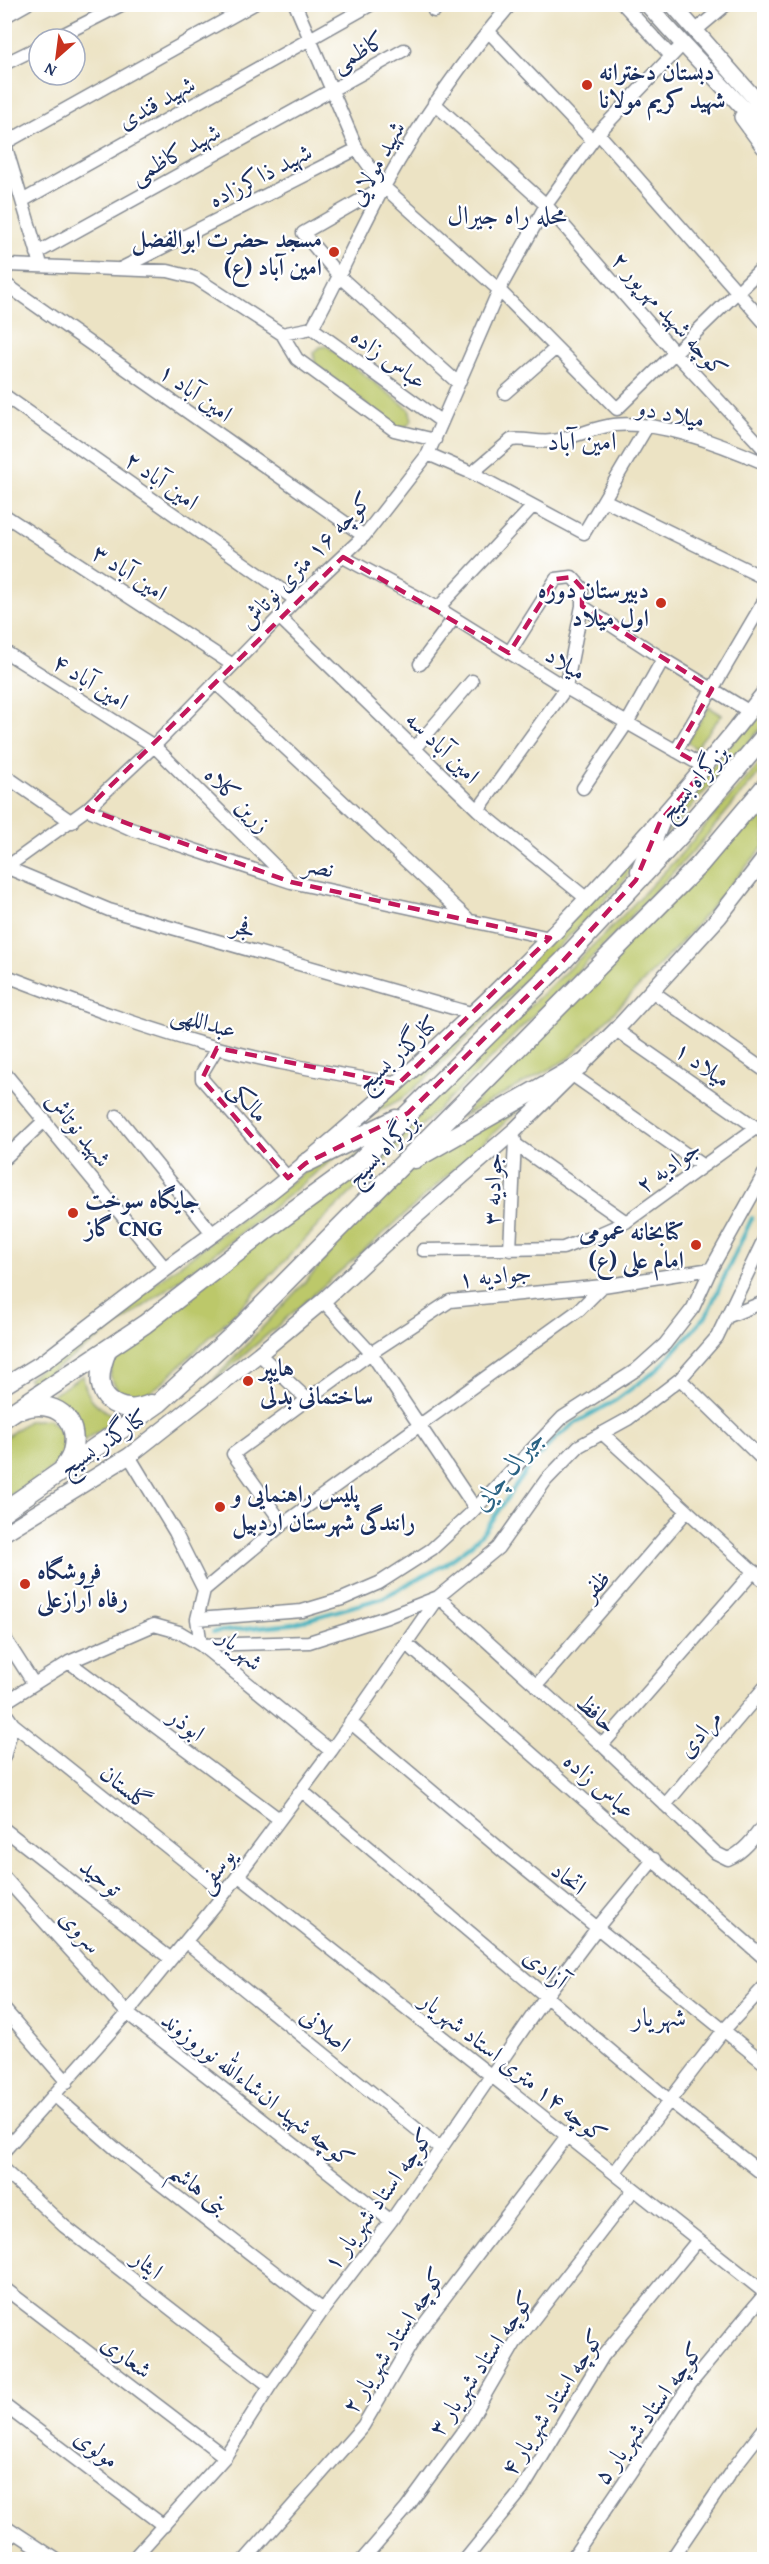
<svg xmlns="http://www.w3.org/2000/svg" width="769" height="2564" font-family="'Gentium Book Plus',Amiri,serif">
	<rect width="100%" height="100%" fill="#fff"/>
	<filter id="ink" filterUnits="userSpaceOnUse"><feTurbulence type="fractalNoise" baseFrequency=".0167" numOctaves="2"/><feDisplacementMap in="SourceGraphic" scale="12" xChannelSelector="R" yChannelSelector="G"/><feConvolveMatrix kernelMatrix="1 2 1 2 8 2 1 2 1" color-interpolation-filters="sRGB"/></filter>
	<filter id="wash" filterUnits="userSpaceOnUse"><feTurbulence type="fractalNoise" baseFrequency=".008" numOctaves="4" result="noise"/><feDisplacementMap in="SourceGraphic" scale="24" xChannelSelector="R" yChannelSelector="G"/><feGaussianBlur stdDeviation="1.35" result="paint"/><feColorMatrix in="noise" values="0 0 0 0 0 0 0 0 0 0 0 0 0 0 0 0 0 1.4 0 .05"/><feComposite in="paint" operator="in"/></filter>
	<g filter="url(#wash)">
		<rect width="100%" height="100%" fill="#ece3c4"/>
		<path fill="#bcc86a" stroke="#6c7c64" stroke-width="1.5" d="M327 346 409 409 412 420 407 426 396 428 315 364 314 353 320 347Z
			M764 705V725L664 837 677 809Z
			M709 707 722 715 695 748 687 742Z
			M764 758V767L698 846 595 954 466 1083 329 1214 238 1310 163 1382 147 1394 133 1397 119 1392 110 1377 113 1361 142 1335 485 1049 612 927 680 855Z
			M764 797V846L678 946 570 1058 461 1117Z
			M643 844 624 881 430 1075 403 1098 364 1119Z
			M524 1105 391 1227 204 1390 316 1270 372 1200 421 1163Z
			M346 1148C245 1233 141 1311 32 1385L28 1378 310 1168Z
			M83 1375C85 1399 98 1407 117 1418L84 1441 78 1429 47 1399Z
			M48 1419C95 1454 32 1482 5 1498V1438L28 1421Z"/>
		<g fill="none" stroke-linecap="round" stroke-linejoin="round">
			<path stroke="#41b0bd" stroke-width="4" d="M213 1632 292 1624 382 1598 444 1565 471 1545 485 1530 530 1465 556 1438 577 1422 616 1400 658 1369 706 1316 752 1218"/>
		</g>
	</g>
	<g filter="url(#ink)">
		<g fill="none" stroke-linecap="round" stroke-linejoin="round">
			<defs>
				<path id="minor" d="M295 4 357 149 384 187 499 290 617 409 764 266
					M623 4 671 56
					M434 11 440 4
					M4 17 27 4
					M488 31 592 140
					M695 31 727 4
					M54 39 123 4
					M4 64 39 47
					M434 103 546 205 674 352 764 449
					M598 133 764 322
					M4 141 40 261
					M5 143 254 4
					M383 187 303 233 340 277 458 383
					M22 201 372 4
					M37 253 404 50
					M120 269 357 149
					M4 274 8 265 168 271 196 278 282 334 297 359 394 430 435 440
					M4 283 364 536
					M312 328 442 422
					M282 334 312 328C338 281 359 232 385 185 421 120 462 61 511 4
					M505 393 556 348
					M4 395 296 600
					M4 448V460
					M428 454 472 473 584 533 648 425
					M472 473 511 440C525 438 538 443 552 441 573 439 592 427 614 425 660 420 723 445 764 463
					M604 500 764 578
					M4 515 233 665
					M343 557 438 608 566 688 706 768
					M582 606 663 659 750 712
					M438 608 533 506
					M279 617 478 810 586 898
					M4 651 154 746 288 879
					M420 664 454 618
					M216 683 467 918
					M414 749 472 681
					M676 751 764 601
					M4 775 72 822
					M583 788 627 723 663 659
					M87 809 131 829 291 882 550 938
					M478 810 566 688 582 606V588L572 577 556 579 509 653
					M8 868 109 910 474 1014
					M4 869 87 809 154 746 296 600 364 536 428 454 499 290 546 205 598 133 682 45
					M4 975C75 1002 145 1029 218 1048 277 1064 337 1074 398 1084
					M653 992 764 1070
					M616 1030 761 1131
					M217 1048 202 1073V1079L288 1178
					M4 1072 165 1268
					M571 1074 703 1166
					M117 1116 213 1234
					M515 1144 626 1222
					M4 1159 45 1120
					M423 1250 563 1248 594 1236 626 1222 757 1127 764 1128
					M510 1250 515 1140
					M323 1301 371 1353 475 1508
					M729 1316 764 1302
					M259 1354 307 1399
					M680 1379 764 1461
					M602 1433 764 1581
					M129 1456 175 1532 204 1590 197 1619 201 1645
					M283 1524 233 1454 371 1353 450 1301 603 1286
					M204 1590 283 1524 579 1310 603 1286 711 1269
					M197 1619 302 1611 342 1599 379 1583 432 1549 469 1515 563 1417 636 1370 665 1344 693 1308 711 1269 764 1174
					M4 1637 34 1684
					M407 1644 764 1958
					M201 1645 309 1642 387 1617 438 1597 498 1548 546 1480 579 1446 628 1419 680 1379 717 1337 764 1239
					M69 1662 279 1819
					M536 1686 687 1511
					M4 1703 69 1662 154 1625 179 1632 201 1645 331 1751
					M4 1711 13 1724 225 1893
					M350 1722 505 1853 764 2063
					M602 1745 754 1571
					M4 1757 13 1724
					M302 1791 669 2100 764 2175
					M665 1805 764 1688
					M4 1829 171 1959
					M238 1875 764 2292
					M4 1877 127 2013 391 2221
					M186 1942 440 2148
					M4 2009 67 2082
					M55 2096 117 2150 323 2310
					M4 2151 127 2013 225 1893 331 1751 438 1597 602 1745 716 1853 728 1859C744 1852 754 1838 764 1824
					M4 2170 64 2226 270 2386
					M614 2173 723 2031 764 1987
					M4 2288 225 2457
					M4 2405 164 2526
					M4 2525 57 2560
					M4 2543 16 2533
					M132 2560 225 2457 270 2386 323 2310 391 2221 546 1996 597 1928 654 1859
					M245 2560 363 2426 419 2331 567 2136
					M362 2560 406 2509 468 2424 515 2343 634 2189
					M465 2560 522 2490 603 2356 698 2240
					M571 2560 691 2383 764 2295
					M671 2560 732 2470 764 2429"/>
				<path id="major" d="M647 4C685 48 726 88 764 131
					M672 4 764 109
					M742 117 764 147
					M4 1386 45 1361C92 1325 139 1288 187 1253 221 1228 257 1204 290 1176 464 1032 625 871 764 693
					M4 1533 129 1456 259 1354 323 1301 393 1236 515 1130 616 1030 719 917 764 859"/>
				<path id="highway" d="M640 871 661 820
					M415 1159 580 1065
					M306 1163 396 1119
					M108 1349C97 1373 94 1403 128 1408 135 1410 144 1406 151 1404
					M22 1409C53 1398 81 1418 72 1452 71 1458 66 1464 63 1469
					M4 1418 145 1324 265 1231 357 1164 563 961 683 832 764 737
					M4 1511 159 1403 232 1336 700 864 764 788"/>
			</defs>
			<use href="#minor" stroke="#848991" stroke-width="15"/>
			<use href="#major" stroke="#848991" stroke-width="18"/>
			<use href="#highway" stroke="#848991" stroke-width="21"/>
			<use href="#minor" stroke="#fff" stroke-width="12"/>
			<use href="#major" stroke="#fff" stroke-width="15"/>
			<use href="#highway" stroke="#fff" stroke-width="18"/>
		</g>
	</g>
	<path fill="none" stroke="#c2185b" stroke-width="4.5" stroke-dasharray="12 8" stroke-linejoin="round" d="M343 557 509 653 556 579 572 577 582 588V606L712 689 676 751 706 768 661 820 636 880 563 961 408 1113 306 1163 288 1178 202 1079 217 1048 398 1084 550 938 291 882 87 809Z"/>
	<g fill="#c8321e" stroke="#fff" stroke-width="2">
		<circle cx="587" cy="85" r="6"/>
		<circle cx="334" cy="252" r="6"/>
		<circle cx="661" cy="603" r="6"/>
		<circle cx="73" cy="1213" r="6"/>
		<circle cx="696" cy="1245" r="6"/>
		<circle cx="248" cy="1381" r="6"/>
		<circle cx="220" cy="1507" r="6"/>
		<circle cx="25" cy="1584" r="6"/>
	</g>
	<g text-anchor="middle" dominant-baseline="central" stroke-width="4.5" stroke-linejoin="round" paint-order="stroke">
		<g font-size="24" fill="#1b2f5e" stroke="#fff">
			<text transform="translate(358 51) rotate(-29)">کاظمی</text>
			<text transform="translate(156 102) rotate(-29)">شهید قندی</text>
			<text transform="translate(175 153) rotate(-29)">شهید کاظمی</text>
			<text transform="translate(376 163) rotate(-61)">شهید مولایی</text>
			<text transform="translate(260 175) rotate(-27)">شهید ذاکرزاده</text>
			<text transform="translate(670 314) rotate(48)">کوچه شهید مهرپور ۲</text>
			<text transform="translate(389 358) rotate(36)">عباس زاده</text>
			<text transform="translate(196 392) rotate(35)">۱ امین آباد</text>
			<text transform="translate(671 413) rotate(11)">میلاد دو</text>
			<text transform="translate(162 480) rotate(35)">۲ امین آباد</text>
			<text transform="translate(305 560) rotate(-46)">کوچه ۱۶ متری نوتاش</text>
			<text transform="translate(130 572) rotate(33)">۳ امین آباد</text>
			<text transform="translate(566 663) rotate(31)">میلاد</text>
			<text transform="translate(91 681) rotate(32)">۴ امین آباد</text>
			<text transform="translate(443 747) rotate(44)">امین آباد سه</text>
			<text transform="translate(693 782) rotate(-49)">بزرگراه بسیج</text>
			<text transform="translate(238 799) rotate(45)">زرین کلاه</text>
			<text transform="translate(319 866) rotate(12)">نصر</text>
			<text transform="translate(244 927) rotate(16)">فجر</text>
			<text transform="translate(204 1021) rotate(16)">عبداللهی</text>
			<text transform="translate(397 1053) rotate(-42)">کنارگذر بسیج</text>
			<text transform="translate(703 1064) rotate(35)">میلاد ۱</text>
			<text transform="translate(249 1101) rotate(49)">مالکی</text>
			<text transform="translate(79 1129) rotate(51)">شهید نوتاش</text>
			<text transform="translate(382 1149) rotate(-45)">بزرگراه بسیج</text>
			<text transform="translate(668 1166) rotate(-36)">جوادیه ۲</text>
			<text transform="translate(492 1189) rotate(-88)">جوادیه ۳</text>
			<text transform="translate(495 1275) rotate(-6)">جوادیه ۱</text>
			<text transform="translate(103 1442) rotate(-34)">کنارگذر بسیج</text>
			<text transform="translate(595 1585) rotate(-49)">ظفر</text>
			<text transform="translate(241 1649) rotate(41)">شهریار</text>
			<text transform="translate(597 1713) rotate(42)">حافظ</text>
			<text transform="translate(187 1724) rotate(37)">ابوذر</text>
			<text transform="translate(699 1733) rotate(-50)">مرادی</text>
			<text transform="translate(600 1785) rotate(41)">عباس زاده</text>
			<text transform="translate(126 1787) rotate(39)">گلستان</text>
			<text transform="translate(215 1870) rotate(-53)">یوسفی</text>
			<text transform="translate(101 1877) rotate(38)">توحید</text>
			<text transform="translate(569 1878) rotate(39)">اتحاد</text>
			<text transform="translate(81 1931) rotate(48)">سروی</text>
			<text transform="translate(546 1968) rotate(40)">آزادی</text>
			<text transform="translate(326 2029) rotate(39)">اصلانی</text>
			<text transform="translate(514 2067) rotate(38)">کوچه ۱۴ متری استاد شهریار</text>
			<text transform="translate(258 2089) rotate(38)">کوچه شهید ان‌شاءالله نوروزوند</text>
			<text transform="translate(200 2188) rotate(38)">بنی هاشم</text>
			<text transform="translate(378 2199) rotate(-54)">کوچه استاد شهریار ۱</text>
			<text transform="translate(148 2264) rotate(38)">ایثار</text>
			<text transform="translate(393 2340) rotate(-57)">کوچه استاد شهریار ۲</text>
			<text transform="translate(127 2356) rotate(37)">شعاری</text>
			<text transform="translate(481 2363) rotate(-56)">کوچه استاد شهریار ۳</text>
			<text transform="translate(552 2402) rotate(-57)">کوچه استاد شهریار ۴</text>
			<text transform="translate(648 2413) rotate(-54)">کوچه استاد شهریار ۵</text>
			<text transform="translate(97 2448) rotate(37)">مولوی</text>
		</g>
		<g font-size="24" font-weight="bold" fill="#1b2f5e" stroke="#fff" text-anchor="start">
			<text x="599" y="71">دبستان دخترانه<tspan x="599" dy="28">شهید کریم مولانا</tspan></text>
			<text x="322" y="238" text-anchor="end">مسجد حضرت ابوالفضل<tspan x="322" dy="28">(ع) امین آباد</tspan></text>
			<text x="649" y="589" text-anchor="end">دبیرستان دوره<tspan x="649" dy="28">اول میلاد</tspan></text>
			<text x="85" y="1199">جایگاه سوخت<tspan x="85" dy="28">گاز CNG</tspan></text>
			<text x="684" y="1231" text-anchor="end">کتابخانه عمومی<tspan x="684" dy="28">امام علی (ع)</tspan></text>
			<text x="260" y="1367">هایپر<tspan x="260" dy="28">ساختمانی بدلی</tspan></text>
			<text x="232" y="1493">پلیس راهنمایی و<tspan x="232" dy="28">رانندگی شهرستان اردبیل</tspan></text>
			<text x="37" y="1570">فروشگاه<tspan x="37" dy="28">رفاه آرازعلی</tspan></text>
		</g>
		<g font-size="26" fill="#1b2f5e" stroke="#fff">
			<text x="507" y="214">محله راه جیرال</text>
			<text x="582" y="440">امین آباد</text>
			<text x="659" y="2016">شهریار</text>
		</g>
		<g font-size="26" font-style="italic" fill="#2a6384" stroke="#fff">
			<text transform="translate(507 1469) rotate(-50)">جیرال چایی</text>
		</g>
	</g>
	<rect width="769" height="2564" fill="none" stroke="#fff" stroke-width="24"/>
	<g transform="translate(57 57) rotate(208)"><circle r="28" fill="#ffffff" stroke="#a4acbf" stroke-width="1.5"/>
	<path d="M0-4.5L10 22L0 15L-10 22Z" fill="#c8321e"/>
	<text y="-9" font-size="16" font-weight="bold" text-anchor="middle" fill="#1b2f5e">N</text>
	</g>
</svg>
